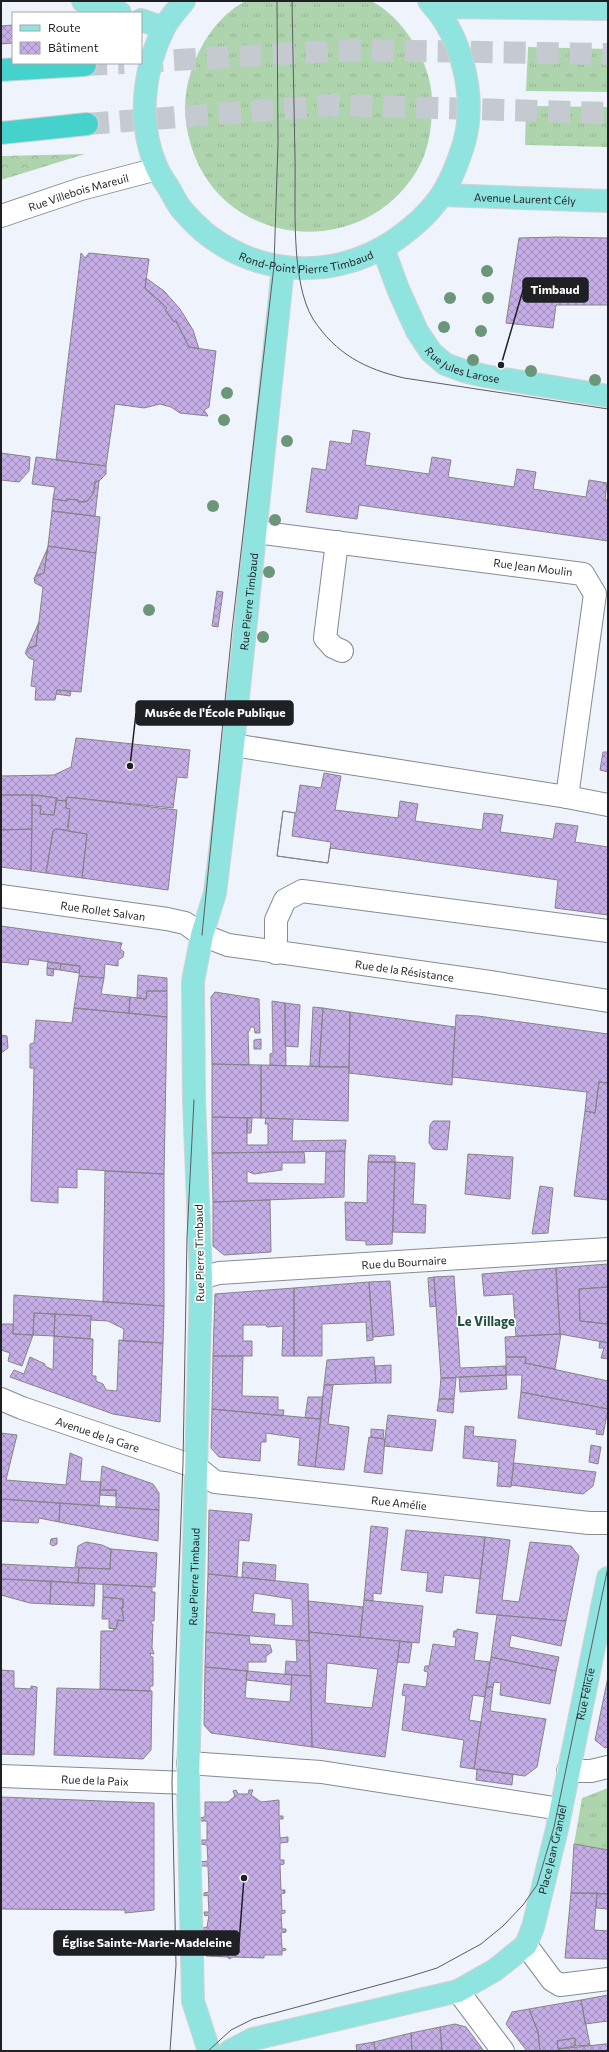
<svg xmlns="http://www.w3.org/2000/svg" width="609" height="2052" font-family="Commissioner,sans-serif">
	<defs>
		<pattern id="grass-tufts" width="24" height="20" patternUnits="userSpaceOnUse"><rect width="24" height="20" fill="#add4ac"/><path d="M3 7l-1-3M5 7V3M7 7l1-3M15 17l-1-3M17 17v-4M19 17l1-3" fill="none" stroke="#94b694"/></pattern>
		<pattern id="forest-crowns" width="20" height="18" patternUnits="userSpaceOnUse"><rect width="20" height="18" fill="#add4ac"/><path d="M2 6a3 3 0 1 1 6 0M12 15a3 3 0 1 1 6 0" fill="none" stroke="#94b694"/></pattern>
		<pattern id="building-cross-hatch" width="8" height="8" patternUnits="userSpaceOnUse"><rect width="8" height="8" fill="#c5ade6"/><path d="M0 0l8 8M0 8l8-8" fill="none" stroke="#9f8cba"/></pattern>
	</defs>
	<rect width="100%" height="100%" fill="#eff4fc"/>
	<path fill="url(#grass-tufts)" d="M245 1H371C404 17 433 66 432 102 432 123 430 144 421 163 370 263 220 252 190 142 184 120 183 97 190 75 199 45 217 17 245 1Z
		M528 47 608 49V92L526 91Z
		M526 106 608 107V147L525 145Z
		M608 1788V1850L574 1844 582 1798Z"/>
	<path fill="url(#forest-crowns)" d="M85 154 1 180V156Z"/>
	<path fill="url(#building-cross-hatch)" stroke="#87838b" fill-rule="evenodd" d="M13 25V43L1 44V26Z
		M556 237 608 238V305H556L553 328 506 323 519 238Z
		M81 253 85 258 89 253 149 259 145 288 167 308 165 310 174 322 176 321 189 347 216 351 209 407 204 410 208 416 180 413 171 407 160 404 144 408 115 404 106 466 56 460Z
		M146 278 164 291 180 309 193 330 199 349 189 347 176 321 174 322 165 310 167 308 145 288Z
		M353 430 370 433 365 465 429 474 432 457 451 460 448 477 514 487 517 469 536 472 533 489 586 497 589 480 607 483 605 500H608V541L359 505 357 519 306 512 312 468 326 470 330 441 351 444Z
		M1 453 30 457 29 471 19 482 1 480Z
		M36 457 106 466V474L99 481 95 482 93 494 86 502H78V500L67 499V501L53 499 55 487 32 484Z
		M99 481 95 516 52 511 53 499 67 501V499L78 500V502L88 501 94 492 95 482Z
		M52 511 100 517 96 553 48 546Z
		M48 546 96 553 81 692 57 690 55 700H35L36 687 31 686 34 660 29 658 25 653 29 648 36 646 43 587 35 583 34 578 37 575 44 573Z
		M48 547 44 573 35 577Z
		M217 591 223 592 218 627 212 626Z
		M39 622 36 646 29 648 26 651Z
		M57 690 71 691 70 696 56 694Z
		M76 738 190 750 187 778 177 777 173 808 67 797 66 801 56 800 57 798 38 795H1V776L54 775 71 767Z
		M603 752H608V772L600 770Z
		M324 773 341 776 335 810 398 818 400 801 418 804 415 821 482 830 484 813 503 815 500 832 553 839 556 823 578 826 575 842 608 847V915L555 908 558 880 330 848 328 863 277 856 283 811 296 813 300 785 321 788Z
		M1 795H32V829L1 830Z
		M32 795 57 798 54 815 40 814 41 806 32 805Z
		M67 797 177 810 168 890 82 878 87 834 68 831 70 809 66 808Z
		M56 800 66 801V808L70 809 67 830 56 829 53 831 46 873 31 871 32 805 41 806 40 814 54 815Z
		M283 811 295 813 292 836 331 842 328 863 277 856Z
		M32 829 31 871 1 867V830Z
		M56 829 87 834 82 878 46 873 53 831Z
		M1 926 122 943 120 949 124 952 123 957 118 960V966L105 964 104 978 79 976 80 966 29 959 28 965 1 962Z
		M48 962 61 964 60 970 47 968Z
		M61 964 80 966 79 973 60 970Z
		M47 968 54 969 53 976 47 975Z
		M138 975 167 978V991H147L146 999 137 998Z
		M79 976 104 978 101 994 130 997 129 1013 74 1008Z
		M147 991H167V1017L129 1013 130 997 146 999Z
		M215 992 259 999 260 1033H255L254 1027H251L248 1033 249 1065 212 1064 211 997Z
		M272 1001 285 1003 286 1066 270 1065V1054L273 1053Z
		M285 1003 300 1005 298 1047 285 1046Z
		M313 1007 323 1008 319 1067 310 1066Z
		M74 1008 167 1017 164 1174 77 1169V1188L58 1187V1203L31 1201 34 1068H30V1044L34 1043 36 1020 72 1023Z
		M323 1008 350 1012 349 1067H319Z
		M350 1012 455 1027 452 1085 349 1073Z
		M456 1015 478 1016 608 1034V1083L599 1082 595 1113 585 1111 587 1092 452 1077Z
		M1 1035 7 1036 8 1048 1 1053Z
		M261 1039V1049H254V1040Z
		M212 1064 261 1065V1118L212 1117Z
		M261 1065 349 1067 348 1121 261 1118Z
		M599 1082 608 1083V1200L574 1196 585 1111 595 1113Z
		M212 1117 247 1118V1145H268V1124H265L266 1118 290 1119 293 1120 292 1141 346 1140 345 1151 212 1153Z
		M247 1118H252L251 1133H247Z
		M433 1121H450L447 1150 433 1149 429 1143 430 1125Z
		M345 1151 344 1197 213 1202 212 1153 304 1152 305 1163H282V1170L254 1174 247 1171V1183L325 1184 326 1152Z
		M468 1154 513 1157 510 1199 465 1194Z
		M369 1155 395 1156V1162H368Z
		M368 1162H395L392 1244 366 1245V1241L346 1240 345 1202 367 1203Z
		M395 1162 415 1163 413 1204 426 1205 425 1233 393 1232Z
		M105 1171 164 1174V1306L103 1302Z
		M540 1186 553 1188 548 1233 532 1234Z
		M270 1200 271 1252 224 1255 213 1246V1202Z
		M608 1264V1287L579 1289 580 1321 608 1324V1343L560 1334 556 1268Z
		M556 1268 560 1334 516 1336 513 1294 484 1296 482 1274Z
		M454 1276 460 1368 506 1366V1375L441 1378 434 1277Z
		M434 1277 436 1306 430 1307 428 1278Z
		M390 1281 394 1335 373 1337 369 1282Z
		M369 1282 373 1340 367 1341 366 1322 322 1324V1356H294V1288Z
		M608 1287V1324L580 1321 579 1289Z
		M294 1288V1356H282L283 1326 267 1327 266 1325H243V1341H252V1356H213L215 1294Z
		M14 1295 164 1306 163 1343 123 1341 124 1329 108 1321 91 1320V1316L34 1313 33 1335 13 1334Z
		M34 1313 55 1314 54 1336 33 1335Z
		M55 1314 91 1316 90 1339 54 1336Z
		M1 1324H13V1334L33 1335 22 1366 8 1361 10 1353 1 1350Z
		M561 1334 555 1369 525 1363 526 1357H506L505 1337Z
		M54 1336 93 1339 92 1376H96V1381L103 1384 106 1390 117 1391 119 1340 163 1343 160 1422 113 1414 10 1377 14 1370 24 1374 30 1357 45 1364V1366L53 1370Z
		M600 1341 608 1343V1359L601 1358 604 1348H599Z
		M213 1356H243L242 1396 278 1397V1410H284L283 1416 212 1409Z
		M374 1357 376 1383 324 1385 327 1360Z
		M506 1357H526L525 1363 608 1381V1409L521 1392 522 1375H506Z
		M391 1365V1383H376L375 1366Z
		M506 1375 507 1389 460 1392 459 1377Z
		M441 1378H456L454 1399H439Z
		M324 1385H333L328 1424 349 1427 344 1470 315 1467Z
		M521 1392 608 1409 603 1435 596 1434 597 1430 518 1418Z
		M308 1397H323L321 1419 305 1418Z
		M439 1399H454L453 1413 437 1411Z
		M212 1409 321 1419 315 1467 298 1465 300 1438 266 1433V1442H261L260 1461 219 1457 211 1448Z
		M388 1415 436 1420 432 1451 384 1446Z
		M465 1426 474 1427 473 1436 516 1440 511 1487 497 1486 499 1462 463 1458Z
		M371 1429 384 1430 383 1439 371 1437Z
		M1 1433 17 1435 6 1480 66 1485 70 1453 82 1458 80 1481 101 1482 99 1506 1 1499Z
		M369 1437 385 1439 382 1474 364 1472Z
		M591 1445 601 1447 598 1464 589 1462Z
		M514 1463 596 1472 593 1486 583 1494 511 1485Z
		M102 1466 153 1484 159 1493V1510L116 1507V1490H100Z
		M100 1490H116V1496L100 1495Z
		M1 1499 60 1503 59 1522 39 1518 38 1523 1 1521Z
		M60 1503 159 1510 158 1541 59 1522Z
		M209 1510 252 1514 249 1541 239 1540 237 1577 208 1574Z
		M371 1526 388 1528 381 1594 373 1593V1601L364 1600Z
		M406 1530 485 1537 480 1579 444 1575 442 1593 426 1591 428 1573 401 1570Z
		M485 1537 510 1540 502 1600 519 1602 530 1542 571 1546 579 1556 566 1621 476 1613Z
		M57 1538V1544L53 1546 50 1544 51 1539Z
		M86 1542 102 1545 111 1549 110 1569 75 1567 78 1546Z
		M111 1549 157 1553 155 1587 78 1583 79 1568 110 1569Z
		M243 1562 276 1565 275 1581 242 1577Z
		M1 1564 79 1568 78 1583 1 1579Z
		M208 1574 308 1584 309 1641 206 1632ZM254 1593 292 1599 293 1626 274 1625 275 1614 252 1612Z
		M1 1579 51 1581 50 1604 30 1603 1 1595Z
		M51 1581 95 1584 94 1606 50 1604Z
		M103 1584 152 1587V1592H155L154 1621H151V1624H153L152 1648 154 1654 150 1653 151 1657H153V1686H150V1691L100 1689 101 1631H114V1629L109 1628 116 1629 118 1620 124 1621 122 1610 121 1608H123V1599L103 1597Z
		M103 1597 123 1599V1608H121L122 1610 124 1621 118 1620 116 1629 109 1628V1619H102Z
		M364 1600 423 1606 419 1643 360 1637Z
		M308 1601 363 1607 360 1637 309 1632Z
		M497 1615 566 1621 561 1646 511 1635 509 1647 559 1657 556 1671 491 1657Z
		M457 1629 478 1633 474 1660 490 1662 485 1697 473 1695 469 1720 481 1722 474 1769 460 1767 464 1740 402 1730 406 1696 402 1695 404 1684 426 1687 428 1672 424 1671 425 1666H429L433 1644 455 1647 456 1637H453L454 1631H457Z
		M206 1632 249 1636 250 1644 270 1645 272 1652 266 1656V1662H248V1671L205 1667Z
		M309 1632 400 1641 385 1757 312 1747ZM327 1663 378 1669 372 1708 325 1703Z
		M296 1640 309 1641 311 1676 285 1674 286 1661 297 1662Z
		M400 1641 412 1643 409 1663 397 1662Z
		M491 1657 556 1671 550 1704 500 1695 501 1683 494 1682 493 1687H486Z
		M205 1667 247 1671 245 1698 290 1702 292 1675 311 1676 312 1747 211 1733 204 1725Z
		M1 1670 14 1671V1688L31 1689V1686L37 1687 34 1755 1 1754Z
		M247 1671 292 1675 291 1685 246 1680Z
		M608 1677V1747L605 1748 595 1740Z
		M486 1687H493L490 1711 546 1719 537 1767 525 1776 474 1769Z
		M57 1688 152 1691 151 1750 143 1759 54 1755Z
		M477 1769 513 1774 512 1785 476 1780Z
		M236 1790 238 1794H248L249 1790H253L251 1795 261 1802 279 1800V1816H283V1819H279L280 1838 288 1837V1842L280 1843V1860H284V1864L280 1865 281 1890H285V1893L281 1894 282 1911 285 1910V1913L281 1914 282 1929H286V1932L281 1933 282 1948 286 1949V1950L282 1951V1955H264V1958L233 1957 229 1959 228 1957 206 1956 207 1953H203V1949H206V1931H203V1928L207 1927 209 1915 205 1916 204 1912H209L208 1895 204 1896V1893L209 1892 208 1866H199V1862L208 1861 207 1845 200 1844V1840H207V1821H199V1818L205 1817V1802H228L235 1796 233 1791Z
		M1 1797 154 1803V1910L125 1913V1910L1 1909Z
		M574 1844 608 1850V1894L571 1893Z
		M571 1893H597L594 1930 608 1931V1959L565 1958Z
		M597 1893 608 1894V1909L596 1908Z
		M608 1995V2021L585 2024 581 2000Z
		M581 2000 590 2045 575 2046V2038L557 2041 558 2049H559L560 2051H540L538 2032 529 2009Z
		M529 2009 538 2032 540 2051H527L506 2024 512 2012Z
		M455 2024 466 2027 484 2051H442L440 2027Z
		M440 2027 442 2051H412L411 2033Z
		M411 2033 412 2051H375L374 2042Z
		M575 2038V2046L558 2049 557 2041Z
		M374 2042 375 2051H357L356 2045Z
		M605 2044H608V2051H560L559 2049Z"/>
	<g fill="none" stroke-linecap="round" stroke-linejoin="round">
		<path stroke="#c5cad1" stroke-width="22" stroke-dasharray="22 11" stroke-linecap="butt" d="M141 62 352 50 608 54
			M85 65 124 63
			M87 124 334 105 608 113"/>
		<defs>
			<g id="minor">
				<path id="s1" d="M1 216 81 189 157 169"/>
				<path d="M337 542 325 638 333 647 342 651"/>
				<path d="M233 745 567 797 595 594 583 574 256 532"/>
				<path d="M567 797 608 805"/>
				<path id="s2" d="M1 896 167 919 185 923 202 935 228 945 490 982 608 1001"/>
				<path d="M276 953V920L285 900 302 891 608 931"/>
				<path id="s3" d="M201 1278 219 1273 608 1249"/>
				<path id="s4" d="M1 1399 22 1408 196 1467 215 1482 589 1523H608"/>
				<path d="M188 1763 321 1772 561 1809"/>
				<path d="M568 1771H591L608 1767"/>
				<path id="s5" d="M1 1776 188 1783"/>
				<path d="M526 1945 552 1980 560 1985 608 1979"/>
				<path d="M458 1991 503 2051"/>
			</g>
			<g id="major">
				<path d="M83 1 120 13"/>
				<path id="s6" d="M184 1C177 10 169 18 164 28 143 70 137 124 157 168 160 176 166 183 170 190 174 197 178 206 184 212 237 275 328 286 395 240 435 212 450 189 464 143 477 96 462 36 429 1"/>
				<path d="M434 7 608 9"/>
				<path d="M141 20 164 28"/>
				<path id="s7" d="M442 195 608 201"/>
				<path id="s8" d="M383 248 398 289 417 331 431 352 445 364 464 371 485 376 608 396"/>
				<path id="s9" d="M209 2051 193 2001 188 1783 201 1278 194 1100 193 981 202 935 215 893 233 745 283 267"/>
				<path id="s10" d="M230 2051 253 2039 458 1991 495 1970 526 1945 533 1927 557 1829 608 1578"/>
			</g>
			<path id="highway" d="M1 70 85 65
				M1 133 87 124"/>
		</defs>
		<use href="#minor" stroke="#868b92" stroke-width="24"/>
		<use href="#major" stroke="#d2d2d3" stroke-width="24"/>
		<use href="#highway" stroke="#d2d2d3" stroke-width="24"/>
		<use href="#minor" stroke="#fff" stroke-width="22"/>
		<use href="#major" stroke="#90e4e0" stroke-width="22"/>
		<use href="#highway" stroke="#46d2cc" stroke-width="22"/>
		<path stroke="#5a5d61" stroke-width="1" d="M292 1C293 53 294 106 295 158 296 202 290 281 313 319 336 354 365 369 404 378L608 409
			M202 935 232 630 274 266 278 143 277 1
			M170 2051 176 1965 172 1782 174 1712 183 1463 187 1237 194 1100
			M208 2051 231 2030 253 2019 408 1977 437 1968 481 1944 503 1926 523 1905 537 1885 554 1827 608 1567"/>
	</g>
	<g fill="#6c9679">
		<circle cx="487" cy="271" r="6"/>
		<circle cx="450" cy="298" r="6"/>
		<circle cx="488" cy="298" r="6"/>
		<circle cx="444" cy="327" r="6"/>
		<circle cx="481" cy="331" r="6"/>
		<circle cx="473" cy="360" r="6"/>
		<circle cx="531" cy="371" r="6"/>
		<circle cx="595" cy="380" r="6"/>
		<circle cx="227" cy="393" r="6"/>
		<circle cx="224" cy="420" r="6"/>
		<circle cx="287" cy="441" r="6"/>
		<circle cx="213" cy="506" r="6"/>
		<circle cx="275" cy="520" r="6"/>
		<circle cx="269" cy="572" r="6"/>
		<circle cx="149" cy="610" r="6"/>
		<circle cx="263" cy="637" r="6"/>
	</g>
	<g text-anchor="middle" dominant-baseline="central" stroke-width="3.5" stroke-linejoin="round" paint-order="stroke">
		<g font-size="11" fill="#1e2023" stroke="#fff">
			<text stroke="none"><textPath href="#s1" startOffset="81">Rue Villebois Mareuil</textPath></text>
			<text stroke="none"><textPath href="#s7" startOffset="83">Avenue Laurent Cély</textPath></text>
			<text stroke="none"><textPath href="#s6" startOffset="369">Rond-Point Pierre Timbaud</textPath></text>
			<text stroke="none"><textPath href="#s8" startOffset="150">Rue Jules Larose</textPath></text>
			<text transform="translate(533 567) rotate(7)">Rue Jean Moulin</text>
			<text stroke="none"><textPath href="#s9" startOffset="1457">Rue Pierre Timbaud</textPath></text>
			<text stroke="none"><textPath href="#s2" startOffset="103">Rue Rollet Salvan</textPath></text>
			<text stroke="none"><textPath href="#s2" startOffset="413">Rue de la Résistance</textPath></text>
			<text transform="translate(199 1253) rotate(-91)">Rue Pierre Timbaud</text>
			<text stroke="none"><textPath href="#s3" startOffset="204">Rue du Bournaire</textPath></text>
			<text stroke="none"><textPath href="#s4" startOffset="103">Avenue de la Gare</textPath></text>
			<text stroke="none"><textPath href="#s4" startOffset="416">Rue Amélie</textPath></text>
			<text stroke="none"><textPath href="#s9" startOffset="477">Rue Pierre Timbaud</textPath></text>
			<text stroke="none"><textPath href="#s10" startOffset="577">Rue Félicie</textPath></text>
			<text stroke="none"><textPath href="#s5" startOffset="94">Rue de la Paix</textPath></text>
			<text stroke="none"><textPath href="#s10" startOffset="418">Place Jean Grandel</textPath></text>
		</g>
		<g font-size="13" font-weight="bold" fill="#1f5041" stroke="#fff">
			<text x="486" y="1321">Le Village</text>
		</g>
	</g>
	<path fill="none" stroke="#1e2023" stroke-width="1.5" d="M501 365L523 290M130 766L136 713M244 1878L239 1943"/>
	<g fill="#1e2023" stroke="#fff" stroke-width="1.5">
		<circle cx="501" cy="365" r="4"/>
		<circle cx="130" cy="766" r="4"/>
		<circle cx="244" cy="1878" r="4"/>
	</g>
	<g fill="#1e2023" stroke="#1e2023" stroke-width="1.5">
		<rect x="523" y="278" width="65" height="24" rx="4"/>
		<rect x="136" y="701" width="157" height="24" rx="4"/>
		<rect x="54" y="1931" width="185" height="24" rx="4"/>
	</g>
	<g font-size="12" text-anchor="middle" font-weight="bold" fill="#fff">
		<text x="555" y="294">Timbaud</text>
		<text x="215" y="717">Musée de l'École Publique</text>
		<text x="147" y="1947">Église Sainte-Marie-Madeleine</text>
	</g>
	<rect width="609" height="2052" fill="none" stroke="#1e2023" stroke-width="4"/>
	<rect x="12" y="12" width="130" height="52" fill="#ffffff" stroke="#a5a6a7"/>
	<rect x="20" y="25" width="20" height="6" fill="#90e4e0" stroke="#a5a6a7"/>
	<text x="48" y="32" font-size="12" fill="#1e2023">Route</text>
	<rect x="20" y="42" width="20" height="12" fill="url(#building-cross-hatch)" stroke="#a5a6a7"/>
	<text x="48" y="52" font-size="12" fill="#1e2023">Bâtiment</text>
</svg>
